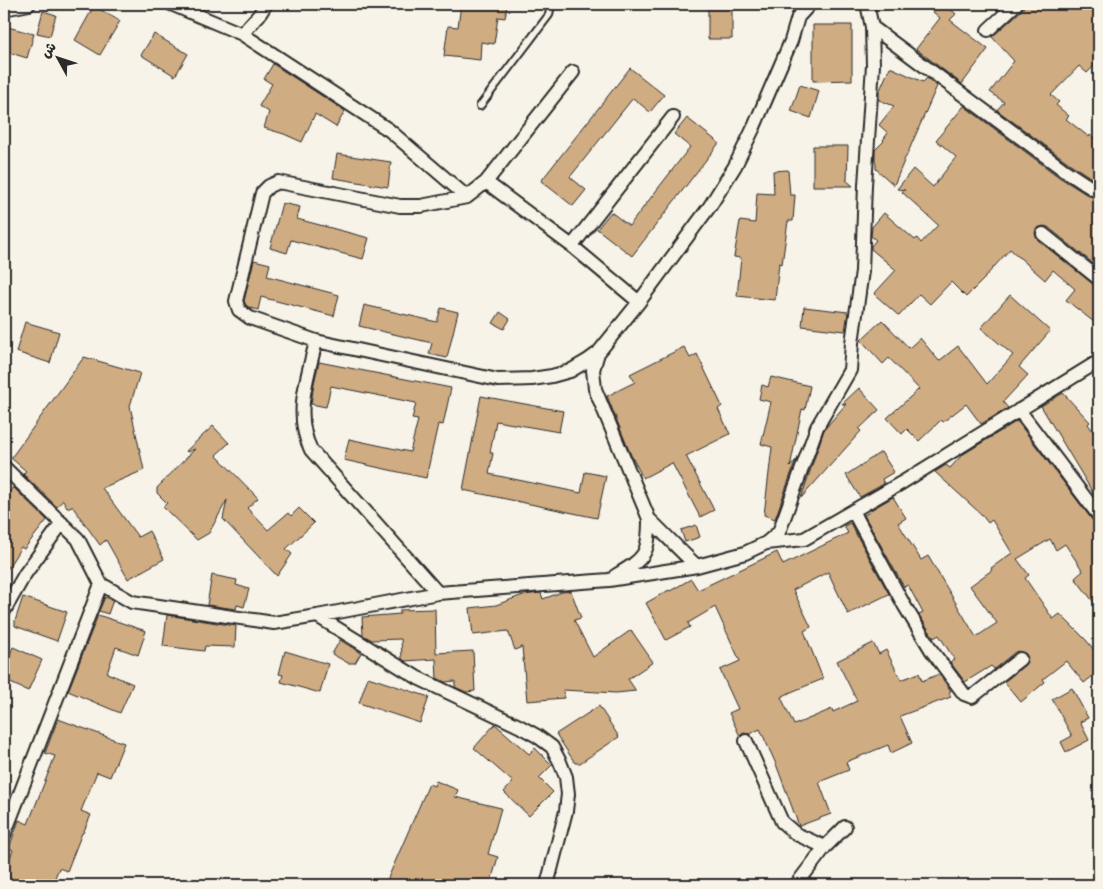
<svg xmlns="http://www.w3.org/2000/svg" width="1103" height="889" font-family="'Playpen Sans','Playpen Sans Arabic',sans-serif">
	<rect width="100%" height="100%" fill="#f7f3e8"/>
	<filter id="ink" filterUnits="userSpaceOnUse"><feTurbulence type="fractalNoise" baseFrequency=".02" numOctaves="2"/><feDisplacementMap in="SourceGraphic" scale="10" xChannelSelector="R" yChannelSelector="G"/><feConvolveMatrix kernelMatrix="1 2 1 2 8 2 1 2 1" color-interpolation-filters="sRGB"/></filter>
	<g filter="url(#ink)">
		<path fill="#d0ac83" stroke="#2b2b2b" d="M461 4H489L507 6 505 18 498 17 494 44 481 42 480 60 444 56 448 26 458 27Z
			M708 4H732V39H708Z
			M924 4H945L956 14 950 20 988 49 962 84 916 49 940 18Z
			M1025 4H1099V61L1087 73 1079 66 1051 95 1059 102 1056 105 1069 116 1066 119 1089 137 1090 135 1099 142V183L1069 163 997 110 1004 102 990 92 1014 61 992 37 1022 10Z
			M94 6 120 21 100 55 75 40Z
			M43 11 56 15 50 36 37 33Z
			M813 25H852V80L813 81Z
			M4 26 34 34 27 58 4 51Z
			M154 34 188 54 175 76 141 55Z
			M273 64 345 111 336 127 315 114 302 142 284 134 264 128 269 112 259 106 272 84 264 79Z
			M890 67 923 82 927 78 937 86 906 157 904 160V161L894 185 876 169V163L875 161V150L884 141 883 140 888 133 879 125 894 106 879 100V92Z
			M630 68 664 95 650 112 633 98 570 177 586 190 573 206 541 181Z
			M800 85 819 91 811 118 791 111Z
			M964 106 1059 177 1089 196 1099 199V260L1095 265 1048 227 1044 226 1040 227 1036 229 1035 233 1036 237 1038 240 1094 285 1099 288V326L1066 300 1075 289 1053 270 1045 280 1010 249 985 277V278L966 297 951 282 930 304 919 294 899 316 874 294 896 270 871 249V246L876 240 871 236 872 227 884 213 915 240 917 238 921 243 938 225 902 192 905 190 897 189 913 169 933 187 956 157 936 140Z
			M687 118 719 143 632 256 597 229 611 212 629 226 690 147 674 134Z
			M813 146H848L847 180H846L853 186H813Z
			M337 154 391 162 388 187 333 178Z
			M788 170 790 195H795L793 221H788L782 264 779 263 775 300 737 296 741 258 734 257 740 221 755 223 757 193 774 194 773 171Z
			M282 203 300 207 297 219 369 238 363 259 291 240 287 253 270 248Z
			M254 260 270 264 267 276 339 295 334 316 261 297 258 310 250 308 246 305 244 301Z
			M1010 295 1050 331 1019 367 1028 375 1003 402 1008 408 981 424 966 404 943 422 941 420 919 441 907 429 902 434 887 418 919 389 889 358 883 364 861 340 882 320 909 348 920 338 939 361 958 346 987 384 1013 355 981 328Z
			M364 305 437 322 441 308 458 312 447 358 429 354 432 343 359 326Z
			M804 307 848 312 845 331 802 326Z
			M500 312 510 319 504 329 493 323Z
			M25 322 59 332 50 363 16 352Z
			M684 347 690 358 697 354 722 406 718 409 730 434 686 456 714 510 700 517 672 463 643 478 630 453 607 396 635 382 630 374Z
			M84 357 140 373 130 406 144 470 102 488 138 537 149 531 164 559 128 579 106 540 100 545 72 506 67 508 63 500 57 507 23 474 26 471 11 458Z
			M319 362 451 388 443 425 438 424 426 478 344 460 349 439 410 452 418 420 412 419 416 403 331 386 326 407 311 404 314 383Z
			M771 377 810 386 805 410 802 409 790 467 796 460 775 519 764 515 772 447 761 444 771 402 759 399 762 385 768 387Z
			M859 388 879 410 859 429 861 431 801 498 824 430 828 425 846 404H842Z
			M1063 393 1090 422 1088 424 1099 440V503L1041 406Z
			M481 396 563 411 559 432 496 421 490 453H493L489 474 581 493 585 472 606 476 597 518 463 490Z
			M1017 421 1093 521 1095 523 1099 524V609L1075 578 1083 571 1065 544 1056 550 1050 539 1017 559 1029 575 1025 578 1053 619 1060 614 1086 640 1099 656V671L1084 683 1066 661 1043 679 1045 682 1021 702 1004 682 1025 665 1028 658 1026 654 1019 651 1015 652 994 669 991 666 965 682 950 662 954 659 939 635 934 638 919 615 923 613 908 585 904 587 864 515 870 512 869 511 893 497 906 518 898 523 921 560 928 556 976 637 997 623 970 586 992 570 991 568 1012 553 992 520 988 523 981 514 935 472 946 465 950 468 962 455Z
			M213 426 229 443 216 455 258 498 247 508 268 530 288 513 291 516 299 508 314 523 286 549 292 554 277 576 223 519 227 500 209 533 197 540 163 507 167 503 157 493V488L195 449 187 452 186 451Z
			M881 452 894 472 882 479 884 484 860 497 846 475Z
			M13 487 47 520 24 549 21 547 4 574V499Z
			M850 523 889 594 848 614 828 572 793 590 811 627 804 631 823 679 791 692 781 697 794 725 832 709 833 712 857 701 837 661 873 643 879 654 886 650 901 680 919 673 922 681 939 674 951 691 949 692 951 697 900 716 912 743 891 753 888 745 846 762 849 770 819 782 831 814 799 826 776 764 760 729 750 734 743 733 740 736 729 713 738 709 720 670 740 661 715 607 688 623 690 627 666 640 646 603 669 590 670 591 691 579 698 590 777 552 783 565 848 533 844 526Z
			M696 525 700 537 685 542 681 530Z
			M212 575 237 580 236 585 249 589 244 607 237 605 236 609 207 605Z
			M571 591 581 618 574 620 593 657 631 630 653 662 628 679 636 691 616 693 563 690 564 698 527 701 522 647 515 650 508 631 473 635 470 608 496 605 523 595 541 593 543 599 562 592Z
			M23 597 67 612 57 641 15 626V621Z
			M105 597 113 600 108 614 99 611Z
			M435 609 436 653 473 651 475 691 466 692 455 687V681L445 682 437 678 436 659 405 661 402 659 401 639 372 640 363 635 362 617 400 614V610Z
			M98 615 146 631 138 655 116 647 107 673 133 684 120 713 68 691Z
			M167 615 236 626 235 647 205 646 204 651 163 646Z
			M340 640 361 653 355 663H348L332 654Z
			M13 647 42 660 28 691 4 680V654L9 657Z
			M285 651 328 664 320 693 281 682 283 675 279 674Z
			M368 677 429 697 420 723 359 703Z
			M1072 688 1088 718 1080 722 1089 740 1066 752 1061 742 1072 736 1052 699Z
			M599 706 619 737 580 763H575L556 734Z
			M58 719 124 743 110 777 97 772 81 811 91 815 83 833H82L67 871 59 868 52 885H4V874L13 850 9 848 19 820 28 824 55 756 45 753Z
			M495 724 529 754 535 748 552 765 539 778 553 792 529 816 504 792 513 782 474 748Z
			M436 781 458 790 455 797 501 808 488 854 498 857 490 885 469 881 468 885H385L429 784 434 786Z"/>
		<g fill="none" stroke-linecap="round" stroke-linejoin="round">
			<defs>
				<path id="service" d="M480 106 549 15 551 4"/>
				<path id="minor" d="M171 4 242 34 389 130 467 197
					M4 9 29 4
					M872 27 1064 170 1093 189 1099 191
					M988 30 1016 4
					M242 34 259 15 266 4
					M573 72 486 182 467 197 421 206H400L278 182 269 186 262 193 236 301 239 310 250 318 316 341 498 380 532 379 552 376 570 371 587 361 598 353
					M486 182 572 246 639 302
					M1043 234 1099 279
					M572 246 673 117
					M316 341C308 377 293 414 311 450L438 593
					M1019 410 1099 516
					M4 467 78 539 101 584 132 602 274 623 317 616 438 593 609 580 697 566 745 553 766 543 804 539 903 482 1099 361
					M853 511 904 605 932 651 964 694 972 697 1020 659
					M649 519 595 389 593 370 598 353 639 302 710 206 735 166 754 127 791 41 798 17 810 4
					M766 543 779 532 817 427 850 370 852 343 862 271 865 185 873 65 872 27 867 4
					M615 576C645 558 649 555 649 519 665 534 680 551 697 566
					M4 611 25 574 62 523
					M317 616 418 678 519 726 537 736 552 747 560 762 566 777 568 794 566 811 547 885
					M746 741 782 822 796 834 825 847
					M4 835 101 584
					M796 885 825 847 845 827"/>
			</defs>
			<use href="#service" stroke="#2b2b2b" stroke-width="10"/>
			<use href="#minor" stroke="#2b2b2b" stroke-width="16"/>
			<use href="#service" stroke="#f7f3e8" stroke-width="6"/>
			<use href="#minor" stroke="#f7f3e8" stroke-width="12"/>
		</g>
	</g>
	<rect width="1103" height="889" fill="none" stroke="#f7f3e8" stroke-width="20"/>
	<rect x="10" y="10" width="1083" height="869" fill="none" stroke="#2b2b2b" stroke-width="2" filter="url(#ink)"/>
	<g transform="translate(58 58) rotate(310)" stroke="#f7f3e8" stroke-width="4" paint-order="stroke">
	<path d="M0-4L9 19L0 12L-9 19Z" fill="#2b2b2b"/>
	<text y="-8" font-size="14" font-weight="bold" text-anchor="middle" fill="#2b2b2b">ش</text>
	</g>
</svg>
